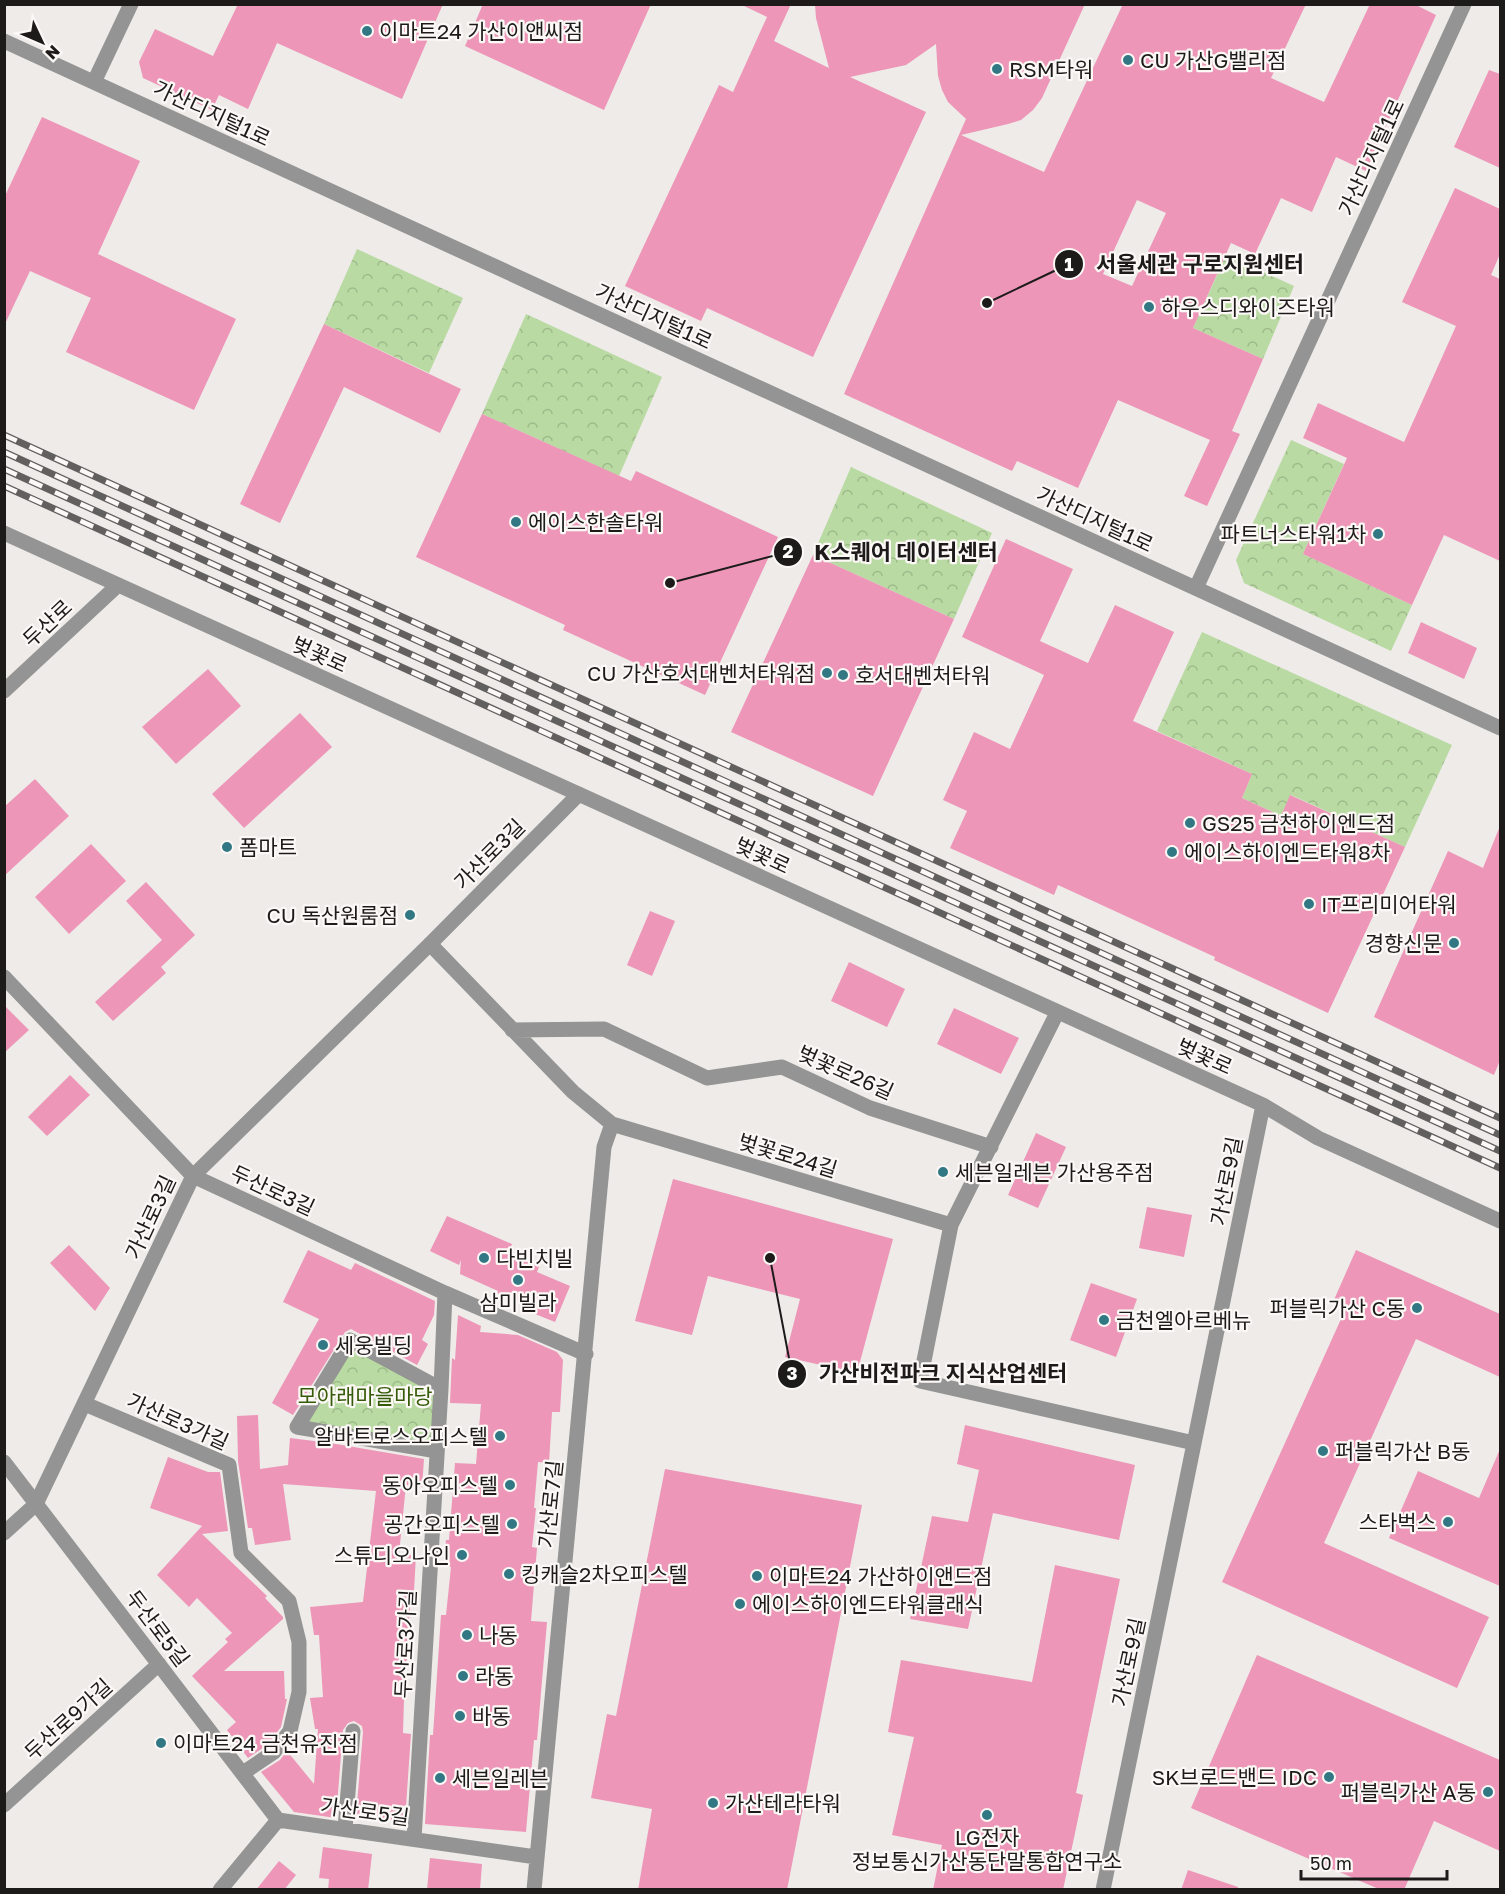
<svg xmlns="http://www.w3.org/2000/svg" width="1505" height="1894" font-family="'Golos Text','Noto Sans KR',sans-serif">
	<defs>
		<pattern id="forest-crowns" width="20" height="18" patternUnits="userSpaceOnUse" patternTransform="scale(1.5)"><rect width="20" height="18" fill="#b9daa2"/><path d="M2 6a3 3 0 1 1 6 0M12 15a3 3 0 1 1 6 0" fill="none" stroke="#9eba8b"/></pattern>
	</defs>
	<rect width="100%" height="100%" fill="#eeebe9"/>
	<path fill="url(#forest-crowns)" d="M357 249 463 298 429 373 324 324Z
		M1226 255 1294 286 1263 359 1193 328Z
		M526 314 662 377 619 476 482 414Z
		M1291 440 1344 464 1303 554 1412 605 1391 651 1244 583 1236 560Z
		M851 467 992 533 954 619 813 555Z
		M1202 632 1452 745 1405 847 1291 795 1281 816 1242 798 1252 774 1157 731Z
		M350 1340 441 1389 437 1451 297 1427Z"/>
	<path fill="#ed96b8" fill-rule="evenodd" d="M238 4H443L402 99 277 43 248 109 219 95 212 110 143 78 139 62 155 29 213 56Z
		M483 4H651L604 110 465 46Z
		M740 4H791L774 41 829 68 816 18 815 4H1085L1042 98 1033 110 1021 120 1008 124 961 135 1044 172 1123 4H1306L1271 78 1324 102 1370 4H1414L1436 15 1366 171 1336 157 1312 212 1281 198 1255 254 1231 243 1193 328 1263 359 1232 431 1240 434 1207 506 1184 496 1210 440 1118 400 1078 488 1017 461 1012 471 844 394 966 119 948 102 942 90 938 76 936 44 906 65 850 77 926 112 813 357 707 308 701 321 625 286 719 85 733 92 767 17ZM1137 200 1166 213 1132 286 1103 274Z
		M1489 70 1500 74V168L1454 147Z
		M42 117 140 161 98 254 236 319 194 410 66 352 91 298 30 271 4 326V198Z
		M1455 188 1500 209V254L1491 275 1500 279V561L1444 535 1412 605 1303 554 1347 458 1303 438 1318 403 1404 442 1456 326 1402 302Z
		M324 324 461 389 440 433 344 387 280 523 240 504Z
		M482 414 631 481 636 471 778 537 705 695 563 630 565 625 416 557Z
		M1006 539 1073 569 1040 641 1088 663 1115 605 1174 632 1133 721 1252 774 1242 798 1281 816 1290 795 1405 847 1328 1013 1214 960 1215 957 1058 885 1054 895 950 848 967 811 943 800 974 732 1010 749 1044 675 962 637Z
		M813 555 954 619 873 796 731 732Z
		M1421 622 1477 648 1464 679 1408 653Z
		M208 669 241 706 176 764 142 727Z
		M300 713 332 747 244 828 212 794Z
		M35 779 69 816 4 876V807Z
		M1500 826V1060L1494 1075 1374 1017 1448 851 1483 868Z
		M91 844 126 881 69 934 35 897Z
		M146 882 195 935 161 967 166 973 113 1021 95 1002 162 940 126 901Z
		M650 911 675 921 652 976 627 965Z
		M849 962 905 989 887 1027 831 1001Z
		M4 1005 29 1030 4 1053Z
		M954 1008 1019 1038 1001 1074 937 1044Z
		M70 1075 90 1095 47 1136 28 1117Z
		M1036 1133 1066 1147 1038 1208 1008 1195Z
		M673 1179 893 1239 857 1373 785 1357 800 1299 708 1276 692 1335 635 1321Z
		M1147 1207 1192 1215 1184 1257 1139 1248Z
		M447 1216 512 1244 508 1254 539 1267 537 1272 570 1286 555 1322 530 1312 532 1308 497 1293 498 1291 460 1274 461 1260 459 1265 430 1251Z
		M69 1245 110 1288 95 1311 50 1263Z
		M308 1250 351 1270 355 1263 435 1301 434 1315 422 1340 428 1344 417 1365 351 1329 345 1332 293 1415 272 1403 319 1319 283 1302Z
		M1356 1250 1500 1314V1377L1416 1339 1324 1543 1489 1617 1457 1688 1222 1582 1346 1308 1333 1302Z
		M1091 1283 1137 1299 1116 1357 1070 1340Z
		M458 1315 481 1326 480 1332 518 1335 557 1352 563 1360 560 1412H552L549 1463 538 1462 534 1508H536L532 1547 537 1548 531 1621 547 1622 537 1740H534L526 1832 425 1824 430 1735H433L441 1615H446L451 1567H443L446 1540H449L455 1463 476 1464 481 1404 450 1403 452 1358 455 1360Z
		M258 1415 260 1469 288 1465 290 1438 330 1443 424 1459 422 1487 406 1485 399 1554 416 1555 414 1591H411L404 1700 403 1733 411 1734 405 1821 356 1816 363 1732 362 1726 354 1721 348 1723 343 1730 336 1818 294 1812 261 1772 280 1760 287 1751 314 1784 318 1729H315L310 1698 323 1697 319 1635H314L310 1607 363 1602 376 1491 283 1484 291 1540 255 1545 252 1528H248L238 1461 237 1416Z
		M965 1425 1135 1465 1119 1540 993 1513 968 1629 910 1619 932 1516 968 1522 979 1470 957 1464Z
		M1500 1449V1586L1389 1538 1418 1471 1479 1498Z
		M168 1457 208 1472H220L228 1531 202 1534 267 1596 265 1598 283 1617V1619L224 1671H284L285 1699H287L281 1727 267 1745 248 1758 227 1730 236 1722 192 1676 228 1642 225 1639 232 1633 197 1598 189 1607 157 1575 202 1526 150 1508Z
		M665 1469 862 1505 787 1890H638L652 1809 591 1798 607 1714 616 1716Z
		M1055 1565 1120 1579 1076 1793 1083 1795 1063 1890H933L942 1845 892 1835 914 1737 888 1732 901 1660 1032 1682Z
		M1257 1655 1500 1760V1851L1434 1821 1404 1890H1381L1191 1808Z
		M323 1847 372 1854 368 1890H328L329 1879 319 1878Z
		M430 1858 482 1864 480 1890H427Z
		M279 1861 296 1875 284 1890H256Z
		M1188 1870 1238 1887 1237 1890H1181Z"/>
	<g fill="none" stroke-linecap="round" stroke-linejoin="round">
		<path stroke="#939493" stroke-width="15" d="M4 41 1500 728
			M94 82 131 4
			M4 533 1263 1105 1318 1138 1500 1221
			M1196 588 1464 4
			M4 691 118 585
			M430 944 573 1092 612 1124 951 1225
			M4 977 193 1176 445 1293 586 1354
			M1057 1013 951 1225 920 1381 1194 1443
			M512 1030 604 1029 707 1078 782 1067 870 1108 991 1147
			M85 1404 229 1465 241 1553 289 1601 299 1642V1692L290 1731 274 1752 243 1773
			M437 1451 297 1427 350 1340 441 1389
			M4 1462 278 1820
			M4 1533 36 1504 193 1176 430 944 579 794
			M4 1805 159 1664
			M345 1829 353 1731
			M414 1839 441 1389 445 1293
			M220 1890 278 1820 536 1857
			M534 1890 604 1147 612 1124
			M1103 1890 1263 1105"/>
		<defs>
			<path id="rail" d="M4 435 1500 1118
				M4 452 1500 1135
				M4 469 1500 1151
				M4 486 1500 1168"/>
		</defs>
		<use href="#rail" stroke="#62605f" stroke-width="7"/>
		<use href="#rail" stroke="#fbf8f6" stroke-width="4.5" stroke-dasharray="14" stroke-linecap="butt"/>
	</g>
	<g fill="#327884" stroke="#fbf8f6" stroke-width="2">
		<circle cx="367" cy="31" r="6"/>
		<circle cx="1128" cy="60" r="6"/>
		<circle cx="997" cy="69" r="6"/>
		<circle cx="1149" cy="307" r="6"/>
		<circle cx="516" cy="522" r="6"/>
		<circle cx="1378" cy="534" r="6"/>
		<circle cx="827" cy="673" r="6"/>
		<circle cx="843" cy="675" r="6"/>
		<circle cx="1190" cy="823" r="6"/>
		<circle cx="227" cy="847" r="6"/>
		<circle cx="1172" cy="852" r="6"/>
		<circle cx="1309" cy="904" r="6"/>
		<circle cx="410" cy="915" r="6"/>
		<circle cx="1454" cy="943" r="6"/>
		<circle cx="943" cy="1172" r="6"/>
		<circle cx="484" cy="1258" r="6"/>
		<circle cx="518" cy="1280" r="6"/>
		<circle cx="1417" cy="1308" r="6"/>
		<circle cx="1104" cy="1320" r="6"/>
		<circle cx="323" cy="1345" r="6"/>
		<circle cx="500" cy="1436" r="6"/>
		<circle cx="1323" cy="1451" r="6"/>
		<circle cx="510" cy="1485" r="6"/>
		<circle cx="1448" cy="1522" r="6"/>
		<circle cx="512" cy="1524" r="6"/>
		<circle cx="462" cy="1555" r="6"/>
		<circle cx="509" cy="1574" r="6"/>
		<circle cx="757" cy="1576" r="6"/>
		<circle cx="740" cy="1604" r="6"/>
		<circle cx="467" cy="1635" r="6"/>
		<circle cx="463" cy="1676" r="6"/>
		<circle cx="460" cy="1716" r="6"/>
		<circle cx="161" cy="1743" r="6"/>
		<circle cx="1329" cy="1777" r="6"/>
		<circle cx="440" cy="1778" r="6"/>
		<circle cx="1488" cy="1792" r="6"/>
		<circle cx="713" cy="1803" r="6"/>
		<circle cx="987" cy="1815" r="6"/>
	</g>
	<g text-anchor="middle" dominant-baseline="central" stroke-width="4.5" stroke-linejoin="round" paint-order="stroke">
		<g font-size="21" fill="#1c1b1a" stroke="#fbf8f6" text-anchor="start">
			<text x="379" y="31">이마트24 가산이앤씨점</text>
			<text x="1140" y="60">CU 가산G밸리점</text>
			<text x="1009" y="69">RSM타워</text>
			<text x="1161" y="307">하우스디와이즈타워</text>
			<text x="528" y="522">에이스한솔타워</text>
			<text x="1366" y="534" text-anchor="end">파트너스타워1차</text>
			<text x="815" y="673" text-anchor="end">CU 가산호서대벤처타워점</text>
			<text x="855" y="675">호서대벤처타워</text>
			<text x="1202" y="823">GS25 금천하이엔드점</text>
			<text x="239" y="847">폼마트</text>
			<text x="1184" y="852">에이스하이엔드타워8차</text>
			<text x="1321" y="904">IT프리미어타워</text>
			<text x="398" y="915" text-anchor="end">CU 독산원룸점</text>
			<text x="1442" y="943" text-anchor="end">경향신문</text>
			<text x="955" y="1172">세븐일레븐 가산용주점</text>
			<text x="496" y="1258">다빈치빌</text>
			<text x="518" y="1302" text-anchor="middle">삼미빌라</text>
			<text x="1405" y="1308" text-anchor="end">퍼블릭가산 C동</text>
			<text x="1116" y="1320">금천엘아르베뉴</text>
			<text x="335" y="1345">세웅빌딩</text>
			<text x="488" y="1436" text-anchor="end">알바트로스오피스텔</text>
			<text x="1335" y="1451">퍼블릭가산 B동</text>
			<text x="498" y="1485" text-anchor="end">동아오피스텔</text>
			<text x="1436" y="1522" text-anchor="end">스타벅스</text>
			<text x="500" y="1524" text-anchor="end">공간오피스텔</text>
			<text x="450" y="1555" text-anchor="end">스튜디오나인</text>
			<text x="521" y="1574">킹캐슬2차오피스텔</text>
			<text x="769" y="1576">이마트24 가산하이앤드점</text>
			<text x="752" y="1604">에이스하이엔드타워클래식</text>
			<text x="479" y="1635">나동</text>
			<text x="475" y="1676">라동</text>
			<text x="472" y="1716">바동</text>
			<text x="173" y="1743">이마트24 금천유진점</text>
			<text x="1317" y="1777" text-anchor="end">SK브로드밴드 IDC</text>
			<text x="452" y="1778">세븐일레븐</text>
			<text x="1476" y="1792" text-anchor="end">퍼블릭가산 A동</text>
			<text x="725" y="1803">가산테라타워</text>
			<text x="987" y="1837" text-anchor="middle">LG전자<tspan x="987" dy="24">정보통신가산동단말통합연구소</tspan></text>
		</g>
		<g font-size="21" fill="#1c1b1a" stroke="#fbf8f6">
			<text transform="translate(212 113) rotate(25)">가산디지털1로</text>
			<text transform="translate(1371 157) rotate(-65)">가산디지털1로</text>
			<text transform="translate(654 316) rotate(25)">가산디지털1로</text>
			<text transform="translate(1095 519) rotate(25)">가산디지털1로</text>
			<text transform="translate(47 623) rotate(-43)">두산로</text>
			<text transform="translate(320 654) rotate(24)">벚꽃로</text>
			<text transform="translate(489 854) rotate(-45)">가산로3길</text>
			<text transform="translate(763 855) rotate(25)">벚꽃로</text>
			<text transform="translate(1205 1056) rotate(24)">벚꽃로</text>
			<text transform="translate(846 1072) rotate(24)">벚꽃로26길</text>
			<text transform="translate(788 1155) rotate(17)">벚꽃로24길</text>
			<text transform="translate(1226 1181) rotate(-79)">가산로9길</text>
			<text transform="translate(273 1190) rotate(25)">두산로3길</text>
			<text transform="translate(150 1217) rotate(-65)">가산로3길</text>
			<text transform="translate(178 1421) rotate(24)">가산로3가길</text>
			<text transform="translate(550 1504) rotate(-84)">가산로7길</text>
			<text transform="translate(158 1628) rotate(53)">두산로5길</text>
			<text transform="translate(405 1644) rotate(-87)">두산로3가길</text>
			<text transform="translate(1128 1662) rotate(-78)">가산로9길</text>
			<text transform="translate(68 1719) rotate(-42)">두산로9가길</text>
			<text transform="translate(365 1811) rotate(8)">가산로5길</text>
		</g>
		<g font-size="21" fill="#355b08" stroke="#fbf8f6">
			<text x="365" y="1396">모아래마을마당</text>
		</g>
	</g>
	<path fill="none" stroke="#1c1b1a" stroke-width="2" d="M987 303L1069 264M670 583L788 552M770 1258L792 1374"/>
	<g fill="#1c1b1a" stroke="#fbf8f6" stroke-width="2">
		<circle cx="987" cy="303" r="6"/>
		<circle cx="670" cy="583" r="6"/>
		<circle cx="770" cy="1258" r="6"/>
		<circle cx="1069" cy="264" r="15"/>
		<circle cx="788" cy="552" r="15"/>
		<circle cx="792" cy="1374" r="15"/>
	</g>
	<g font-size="18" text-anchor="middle" font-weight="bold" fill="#fff">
		<text x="1069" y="271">1</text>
		<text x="788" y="558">2</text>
		<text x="792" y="1380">3</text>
	</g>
	<g font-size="22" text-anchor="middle" font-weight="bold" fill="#1c1b1a" stroke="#fbf8f6" stroke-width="4.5" stroke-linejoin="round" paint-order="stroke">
		<text x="1200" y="272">서울세관 구로지원센터</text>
		<text x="906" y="560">K스퀘어 데이터센터</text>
		<text x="943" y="1381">가산비전파크 지식산업센터</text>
	</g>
	<rect width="1505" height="1894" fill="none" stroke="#1c1b1a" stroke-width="12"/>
	<g transform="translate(42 42) rotate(134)" stroke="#fbf8f6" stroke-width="4.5" paint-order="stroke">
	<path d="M0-4.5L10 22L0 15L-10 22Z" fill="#1c1b1a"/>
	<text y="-9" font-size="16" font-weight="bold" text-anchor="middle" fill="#1c1b1a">N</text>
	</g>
	<path d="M1301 1870v9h146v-9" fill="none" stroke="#1c1b1a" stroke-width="3"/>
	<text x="1310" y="1870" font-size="18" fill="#1c1b1a" stroke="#fbf8f6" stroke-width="4.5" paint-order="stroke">50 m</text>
</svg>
